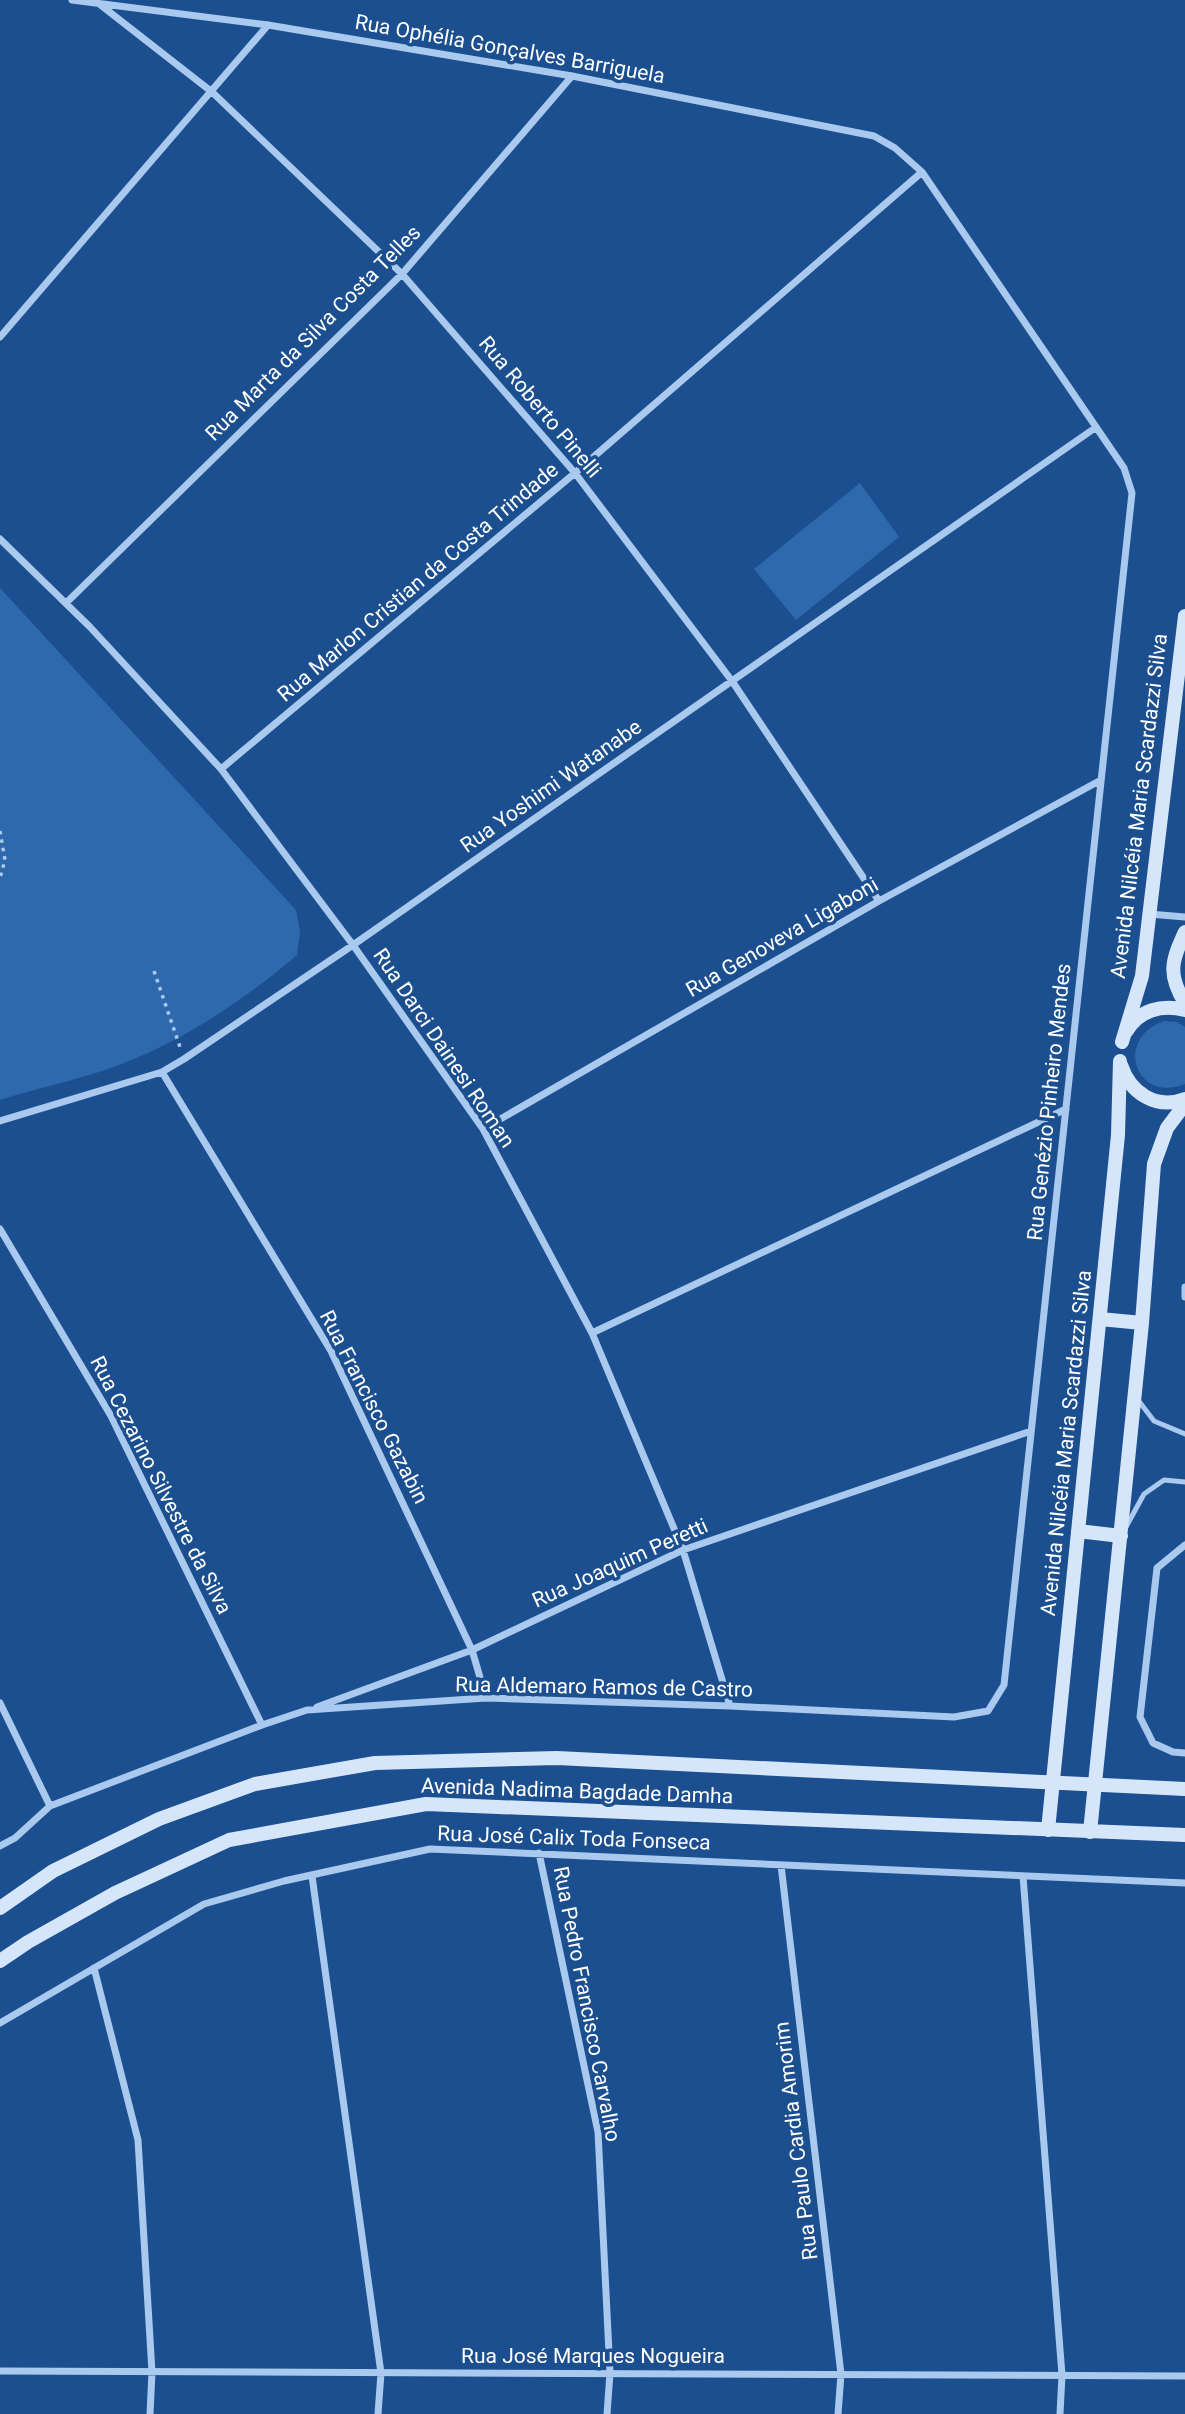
<svg xmlns="http://www.w3.org/2000/svg" width="1185" height="2414" font-family="Roboto,sans-serif">
	<rect width="100%" height="100%" fill="#1b4f8f"/>
	<path fill="#2e69ad" d="M860 483 899 537 796 620 754 569Z
		M0 588 296 910 300 932 297 955C247 998 186 1039 124 1063 84 1079 41 1087 0 1100Z
		M1164 1021 1177 1022 1185 1027V1084C1136 1104 1113 1039 1164 1021Z"/>
	<g fill="none" stroke-linecap="round" stroke-linejoin="round">
		<path stroke="#a9c9ee" stroke-width="3.5" stroke-dasharray="3.5 5" stroke-linecap="butt" d="M0 831 5 860 0 878
			M154 971 180 1047"/>
		<path stroke="#a9c9ee" stroke-width="5" d="M1138 1400 1154 1421 1185 1434
			M1126 1527 1144 1494 1164 1480 1185 1482"/>
		<path stroke="#a9c9ee" stroke-width="7" d="M98 3 212 92 402 274 575 473 732 681 879 901
			M0 337 268 25
			M0 539 90 627 221 769 353 945 483 1129 592 1333 683 1550 730 1706
			M66 603 402 274 572 76
			M221 769 575 473 922 172
			M1149 914 1185 917
			M162 1072 331 1351 472 1650 486 1698
			M0 1121 162 1072 184 1059 353 945 1095 428
			M483 1129 879 901 1101 780
			M0 1229 111 1416 262 1725
			M1185 1287V1297
			M592 1333 1066 1109
			M1185 1545 1157 1568 1140 1717 1153 1743 1173 1752 1185 1753
			M0 1703 50 1806
			M317 1707 472 1650 683 1550 1031 1431
			M0 1846 15 1838 50 1806 262 1725 307 1710 486 1698 730 1706 954 1717 988 1711 1004 1685 1132 493 1124 468 922 172 895 148 874 136 572 76 268 25 72 0
			M539 1853 598 2132 610 2373 607 2414
			M781 1865 841 2374 838 2414
			M312 1876 381 2373 378 2414
			M1023 1876 1062 2375 1060 2414
			M94 1968 138 2140 152 2372 150 2414
			M0 2023 204 1904 284 1881 430 1849 1185 1883
			M0 2371 1185 2376"/>
		<path stroke="#d6e6fa" stroke-width="14" d="M1185 932C1172 960 1167 974 1185 1003
			M1126 1032C1138 1010 1162 1004 1185 1010
			M1122 1042 1142 976 1185 616
			M1121 1065C1130 1093 1156 1110 1185 1099
			M1100 1319 1142 1323
			M1078 1531 1121 1536
			M1048 1830 1118 1135 1120 1061
			M1090 1832 1142 1323 1154 1164 1167 1128 1185 1104
			M0 1908 53 1871 159 1819 255 1784 375 1763 557 1758 1185 1789
			M0 1961 28 1942 115 1893 229 1840 426 1804 1185 1835"/>
	</g>
	<g text-anchor="middle" dominant-baseline="central" stroke-width="7" stroke-linejoin="round" paint-order="stroke">
		<g font-size="21" fill="#fff" stroke="#1b4f8f">
			<text transform="translate(510 49) rotate(10)">Rua Ophélia Gonçalves Barriguela</text>
			<text transform="translate(313 333) rotate(-45)">Rua Marta da Silva Costa Telles</text>
			<text transform="translate(540 407) rotate(50)">Rua Roberto Pinelli</text>
			<text transform="translate(418 582) rotate(-40)">Rua Marlon Cristian da Costa Trindade</text>
			<text transform="translate(551 786) rotate(-35)">Rua Yoshimi Watanabe</text>
			<text transform="translate(1139 806) rotate(-83)">Avenida Nilcéia Maria Scardazzi Silva</text>
			<text transform="translate(782 937) rotate(-30)">Rua Genoveva Ligaboni</text>
			<text transform="translate(444 1048) rotate(56)">Rua Darci Dainesi Roman</text>
			<text transform="translate(1049 1102) rotate(-84)">Rua Genézio Pinheiro Mendes</text>
			<text transform="translate(374 1407) rotate(63)">Rua Francisco Gazabin</text>
			<text transform="translate(1066 1443) rotate(-84)">Avenida Nilcéia Maria Scardazzi Silva</text>
			<text transform="translate(161 1485) rotate(63)">Rua Cezarino Silvestre da Silva</text>
			<text transform="translate(620 1563) rotate(-24)">Rua Joaquim Peretti</text>
			<text transform="translate(604 1687) rotate(1)">Rua Aldemaro Ramos de Castro</text>
			<text transform="translate(577 1791) rotate(2)">Avenida Nadima Bagdade Damha</text>
			<text transform="translate(574 1838) rotate(2)">Rua José Calix Toda Fonseca</text>
			<text transform="translate(587 2004) rotate(79)">Rua Pedro Francisco Carvalho</text>
			<text transform="translate(796 2141) rotate(-97)">Rua Paulo Cardia Amorim</text>
			<text x="593" y="2356">Rua José Marques Nogueira</text>
		</g>
	</g>
</svg>
